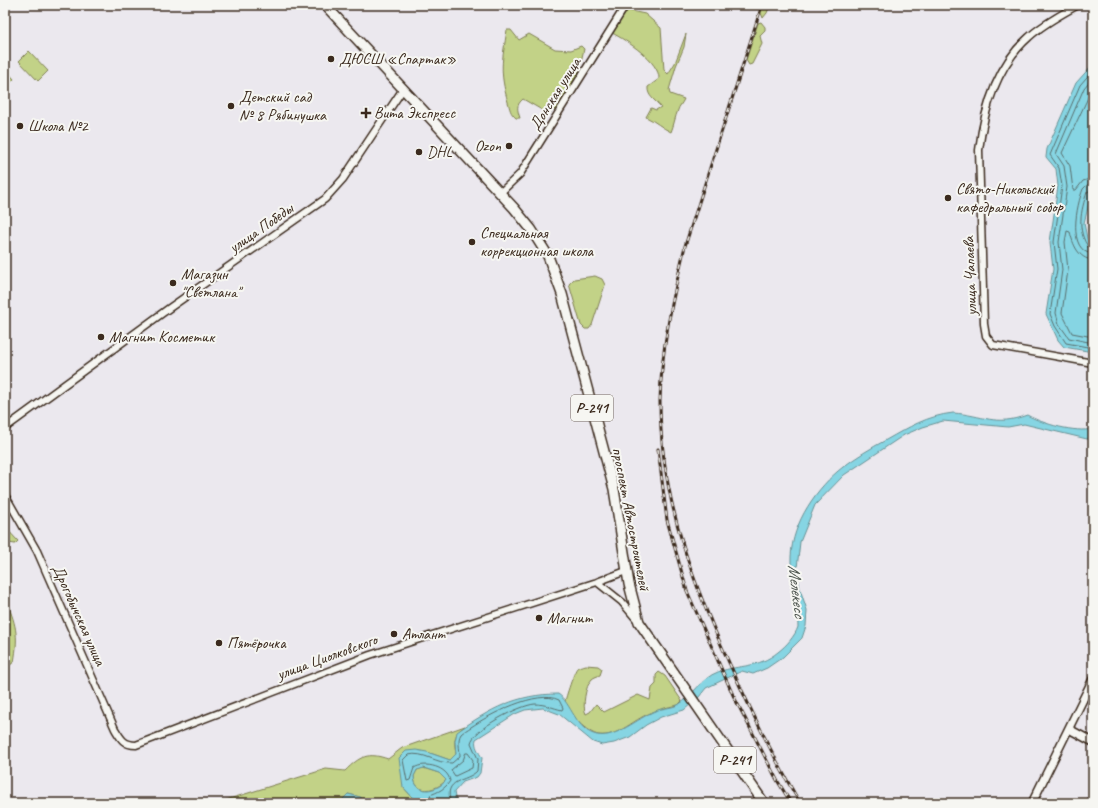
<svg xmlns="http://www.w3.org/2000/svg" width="1098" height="808" font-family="Caveat,sans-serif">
	<rect width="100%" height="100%" fill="#ebe8ee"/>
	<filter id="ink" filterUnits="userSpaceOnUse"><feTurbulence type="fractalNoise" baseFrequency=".025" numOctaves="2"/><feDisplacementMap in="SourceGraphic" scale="8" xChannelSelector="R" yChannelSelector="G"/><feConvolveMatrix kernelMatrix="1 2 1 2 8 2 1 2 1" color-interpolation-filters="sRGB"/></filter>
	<g filter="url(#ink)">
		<path fill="#c2d287" stroke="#7e7e52" d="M763 5H770L767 13 763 18 761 13Z
			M626 10 645 14 661 28 664 70 668 74 675 63 686 34 684 47 676 66 669 90 670 94 684 99C682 104 679 106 678 110 675 117 674 125 671 132 662 128 655 121 646 117L651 108 656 110 661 107C655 100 647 96 648 87L659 79C660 62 626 40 612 33V30Z
			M761 22 765 27V31L760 36 762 44 752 64 749 65 746 60 758 23Z
			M507 30H511L519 40 529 34 555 49 571 50 581 46 584 49 578 74 556 109 547 113 523 99C516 105 517 109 520 118H516C510 113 510 109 508 102 499 71 502 61 507 30Z
			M29 51 48 71 38 81 19 61Z
			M5 69 14 79 5 88Z
			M595 276 602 279 605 285 592 325 589 329H585L581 325 569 284 574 279Z
			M5 527 18 541 15 544 9 543 5 539Z
			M5 598C16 624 19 634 14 662L5 669Z
			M586 665 598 666 602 669 600 675C598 676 594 677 592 679 585 686 582 707 586 714L590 712 596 704 604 712 638 695 650 700 652 688 656 684V675L659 672 665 676 682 701 678 705C667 707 656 710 646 715 631 722 617 737 599 735 588 734 567 713 565 702 565 699 575 669 577 668 579 666 583 666 586 665Z
			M465 726C453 735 454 740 456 754L450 760 427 752 403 787 415 800 414 803H369L360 797 348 794 339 803H216L326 769 345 771C360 756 368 752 388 759L402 748Z
			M423 768 439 773 446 780C437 791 414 796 414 776L417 770Z"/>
		<path fill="#86d5e3" stroke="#689194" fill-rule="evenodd" d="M1093 64V188L1084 223 1087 238 1093 248V352L1064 347 1058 340 1046 314 1053 269 1050 242 1058 186 1056 169 1046 157 1047 149 1076 83Z
			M953 413C984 415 995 427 1027 415 1043 424 1075 433 1093 429V438L1087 439 1024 424 1008 427 943 421 923 427 904 435 844 475 815 505 800 542 797 568 800 589 807 610 806 626 802 638 783 657 767 668 753 674 742 671 706 688 699 697 684 710 661 717 646 725 630 737 614 743 602 745 593 742 559 714 543 708 525 710 515 714 476 739C474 746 479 752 482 758L480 773 477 777 463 782 454 792 456 803H430L423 799 418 803H414L415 800 403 787 399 758 406 751 416 750 427 752 450 760 456 754 455 741 457 732C490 709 517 694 558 694 571 702 576 731 597 735 616 739 638 718 655 711 662 708 672 708 678 705 693 696 701 678 718 672 741 664 757 669 778 652 786 646 795 636 798 627 798 604 790 580 791 557 792 523 817 487 843 467 856 457 871 448 886 440 909 427 927 416 953 413ZM424 768 439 773 446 780C438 792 414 796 414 776L417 770Z
			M348 794 360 797 369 803H339Z"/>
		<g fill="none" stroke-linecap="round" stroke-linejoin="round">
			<path stroke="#596e6d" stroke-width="1" d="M1093 70 1080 85 1050 155 1059 168 1062 186 1054 242 1057 269 1050 314 1055 326 1066 343 1093 348
				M1093 77 1084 88 1056 154 1064 166 1067 187 1059 242 1062 270 1056 313 1059 324 1069 338 1093 343
				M1093 87 1062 153 1070 166 1073 190H1076L1083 181 1093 178
				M1093 184 1087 185 1083 189C1077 204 1066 252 1093 254
				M1093 189 1087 192C1081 211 1076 230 1089 248L1093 249
				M1093 260C1078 259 1073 244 1070 232L1067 231 1065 242 1068 270 1062 313 1072 333 1093 337
				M466 753H468L473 760 472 768 455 776 451 770 463 760Z
				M432 803 430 795C438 792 445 789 450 781 448 767 425 761 414 768L410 780 407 781 403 760 408 755C424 751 436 764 452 763L460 756C460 749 457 740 461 734 463 732 468 729 471 727 489 715 537 689 559 700L563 708 562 710C553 708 545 704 535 704 520 705 473 729 471 743L478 759 477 771C467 782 442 778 451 803"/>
			<defs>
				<path id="minor" d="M1078 5C1062 14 1043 24 1029 37 997 65 984 109 979 150L984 324 986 336 993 345 1093 363
					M500 193 520 174 626 5
					M5 428 168 309 325 199 343 179 403 89
					M5 495 37 551 115 729C121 739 124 745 136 745L370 655 597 582 626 571
					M597 582 622 602 638 621"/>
				<path id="major" d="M1069 729 1093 742
					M1032 803 1093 679"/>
				<path id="highway" d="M325 5 514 208 531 229 548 256 562 294 614 489 629 584 639 622 764 803"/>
			</defs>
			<use href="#minor" stroke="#3b2a1e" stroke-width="9"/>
			<use href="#major" stroke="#3b2a1e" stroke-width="10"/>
			<use href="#highway" stroke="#3b2a1e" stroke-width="12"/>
			<use href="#minor" stroke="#f6f6f2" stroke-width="6"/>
			<use href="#major" stroke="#f6f6f2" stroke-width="7"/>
			<use href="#highway" stroke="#f6f6f2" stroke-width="9"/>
			<defs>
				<path id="rail" d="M762 5 685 246C673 297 661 349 660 401 660 501 696 593 738 682 757 723 777 764 800 803
					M658 449 667 520 687 591 733 695 777 780 791 803"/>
			</defs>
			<use href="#rail" stroke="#3b2a1e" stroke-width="3"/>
			<use href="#rail" stroke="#f6f6f2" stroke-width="1.5" stroke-dasharray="4.5" stroke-linecap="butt"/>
		</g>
	</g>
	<g fill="#3b2a1e" stroke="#f6f6f2" stroke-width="1.5">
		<circle cx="331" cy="59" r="4"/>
		<circle cx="231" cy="106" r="4"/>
		<path d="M364 107h4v4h4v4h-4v4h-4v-4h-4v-4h4z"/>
		<circle cx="20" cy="126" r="4"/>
		<circle cx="509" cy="146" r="4"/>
		<circle cx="419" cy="152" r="4"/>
		<circle cx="948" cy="198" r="4"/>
		<circle cx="472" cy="242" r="4"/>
		<circle cx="173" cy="283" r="4"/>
		<circle cx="101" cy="337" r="4"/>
		<circle cx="539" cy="618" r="4"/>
		<circle cx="394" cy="634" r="4"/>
		<circle cx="219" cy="643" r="4"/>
	</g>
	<g text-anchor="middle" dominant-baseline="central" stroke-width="4" stroke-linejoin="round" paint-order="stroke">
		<g fill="#f6f6f2" stroke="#73675e" stroke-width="1">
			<rect x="571" y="395" width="42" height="26" rx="3"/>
			<rect x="714" y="747" width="42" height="26" rx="3"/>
		</g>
		<g font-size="15" font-weight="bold" fill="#3b2a1e">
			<text x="592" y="408">Р-241</text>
			<text x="735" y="760">Р-241</text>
		</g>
		<g font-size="16" fill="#3b2a1e" stroke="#f6f6f2" text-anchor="start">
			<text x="339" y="59">ДЮСШ «Спартак»</text>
			<text x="239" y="97">Детский сад<tspan x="239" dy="18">№ 8 Рябинушка</tspan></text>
			<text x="374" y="113">Вита Экспресс</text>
			<text x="28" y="126">Школа №2</text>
			<text x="501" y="146" text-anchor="end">Ozon</text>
			<text x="427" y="152">DHL</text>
			<text x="956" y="189">Свято-Никольский<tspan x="956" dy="18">кафедральный собор</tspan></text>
			<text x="480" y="233">Специальная<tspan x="480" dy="18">коррекционная школа</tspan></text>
			<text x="181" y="274">Магазин<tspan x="181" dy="18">"Светлана"</tspan></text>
			<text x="109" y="337">Магнит Косметик</text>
			<text x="547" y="618">Магнит</text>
			<text x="402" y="634">Атлант</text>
			<text x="227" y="643">Пятёрочка</text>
		</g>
		<g font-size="16" fill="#3b2a1e" stroke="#f6f6f2">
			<text transform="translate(555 94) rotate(-58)">Донская улица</text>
			<text transform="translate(261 228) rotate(-35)">улица Победы</text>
			<text transform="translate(970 276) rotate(-92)">улица Чапаева</text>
			<text transform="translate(631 519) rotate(79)">проспект Автостроителей</text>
			<text transform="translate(79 615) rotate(66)">Дрогобычская улица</text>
			<text transform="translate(327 657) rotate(-20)">улица Циолковского</text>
		</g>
		<g font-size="17" font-style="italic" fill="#4e554f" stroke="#f6f6f2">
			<text transform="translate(797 591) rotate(83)">Мелекесс</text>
		</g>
	</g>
	<rect width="1098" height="808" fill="none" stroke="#f6f6f2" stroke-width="20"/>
	<rect x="10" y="10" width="1078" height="788" fill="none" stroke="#3b2a1e" stroke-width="1.5" filter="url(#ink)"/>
</svg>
